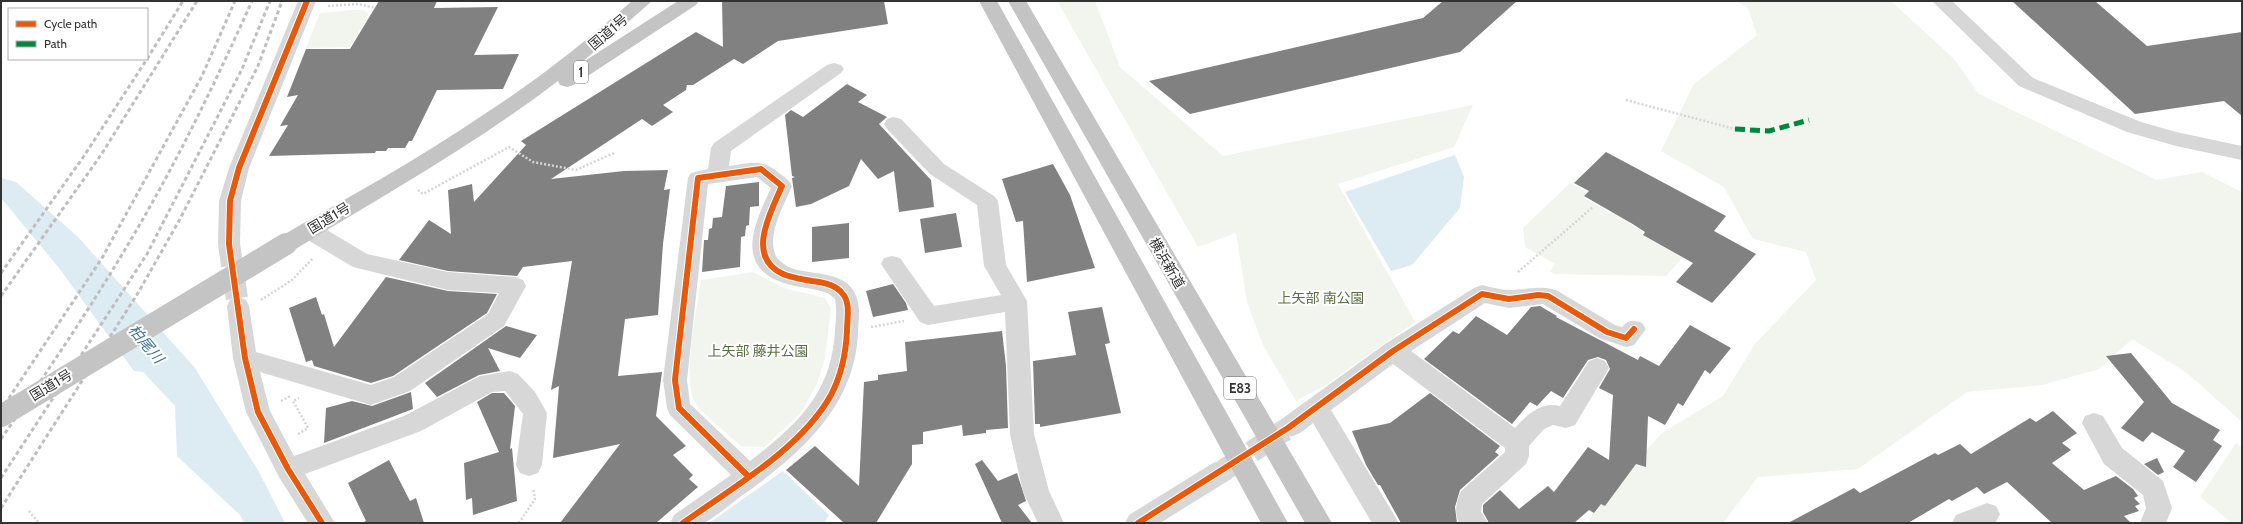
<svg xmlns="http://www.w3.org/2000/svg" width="2243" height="524" font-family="Cabin,'Noto Sans JP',sans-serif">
	<rect width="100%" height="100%" fill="#fff"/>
	<path fill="#f1f5ed" d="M1057 1H1095L1120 67 1223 156 1473 105 1454 147 1338 184 1415 322 1324 386 1296 401 1263 345 1247 302 1236 233 1198 247Z
		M1736 1H1891L1955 60 1979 94 2157 180 2202 172 2242 192V422L2187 373 2132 339 2099 369 2042 385 1967 392 1858 469 1758 477 1723 523H1588L1599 502 1662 433 1723 396 1755 344 1816 280 1806 252 1753 239 1724 187 1661 151 1694 84 1757 35 1748 8Z
		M353 10H363L369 14 350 47 306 48 320 13Z
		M1570 183 1587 192 1583 197 1610 213 1614 209 1633 219 1629 223 1643 232 1641 234 1684 256 1666 276 1554 274 1550 271 1555 264 1525 247 1523 228Z
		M753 272 784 288 825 298 831 309 825 357 817 384 800 414 764 447 741 446C729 435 706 417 696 404 681 382 697 308 701 280Z
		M2236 443 2242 448V523H2232L2200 497Z"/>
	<path fill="#ddebf3" d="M1455 155 1464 177 1460 208 1412 265 1391 271 1345 192Z
		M1 178 16 182 79 238 195 368 259 472 285 523H244L240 515 177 456 175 406 143 372 134 371 59 268 1 198Z
		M783 471 829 515 824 523H709Z"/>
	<path fill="#818181" d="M379 1H437L434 8 498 7 474 55 519 54 503 89 437 90 412 141H409L405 148H388L386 151H376L375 153 269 156 288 125 280 126 298 95 287 97 306 49H350Z
		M722 1H884L888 24 778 41 743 64 734 59 693 85H687L686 90 663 105 673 112 652 126 642 119 551 179 624 171 668 170 664 190 670 189 663 244 658 315 625 319 618 376 662 372 656 416 686 446 673 455 693 475 689 479 698 487 656 523H560L620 444 553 458 559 386 551 390 572 261 523 267 517 276 448 271 399 260 429 220 451 234 448 190 472 184 474 202 526 145 521 141 696 32 723 47Z
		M1443 1H1517L1460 52 1190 114 1149 81 1423 18Z
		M2012 1H2095L2147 46 2242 32V116L2224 101 2135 114Z
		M847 84 867 95 858 102 887 117 879 124 931 180 934 207 899 212 894 171 878 179 861 159 849 186 811 204 796 207 792 178 795 177 792 176 785 115 791 110 803 117Z
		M1606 152 1726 216 1714 231 1756 254 1712 303 1676 282 1693 263 1643 235 1645 232 1631 223 1584 196 1589 191 1574 183Z
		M1053 164 1070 195 1095 268 1027 282 1023 221 1016 222 1002 179Z
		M759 182V206L750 207 749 225 746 226 745 236 741 237 740 267 702 272 704 240H708L709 229 712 228 713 218 722 217 726 186Z
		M956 213 962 247 925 253 920 219Z
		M849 223V258L812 262V227Z
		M386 277 448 291 497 294 487 313 393 376 371 383 314 366 312 360 306 362 289 308 316 297 322 315 324 314 334 347Z
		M893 284 906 303 908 310 873 317 866 291Z
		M1540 306 1557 316 1556 317 1638 360 1640 356 1659 366 1690 325 1731 348 1710 374 1705 370 1683 406 1678 403 1665 425 1648 416 1646 467 1636 464 1605 506 1601 504 1594 513 1589 510 1574 523H1489L1483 512V505L1500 490 1519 509 1548 486 1554 492 1588 447 1609 460 1613 395 1599 388 1610 369 1606 360 1598 357 1588 360 1563 398 1551 391 1537 406 1530 402 1512 424 1424 359 1453 331 1459 334 1476 316 1507 335 1531 307Z
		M1102 307 1110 343 1105 344 1121 413 1040 427V424H1035L1033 361 1076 355 1068 312Z
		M506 326 537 335 520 358 488 348 500 371 479 375 437 397 425 383Z
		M1002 331 1006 366 1008 428 986 430V433L963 436 962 425 923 432V444L912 445V464L876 523H844L786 470 815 446 859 486 864 382 878 380V375L907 371 905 342Z
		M2131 353 2172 403 2220 430 2213 440 2222 446 2196 482 2173 467 2185 451 2152 432 2143 442 2121 428 2144 402 2106 356Z
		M411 392 413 409 324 443 326 408 352 401 372 406Z
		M492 393H504L515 406 510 449 512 448 517 501 473 515 472 498 466 500 464 463 499 452 477 402Z
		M1430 393 1500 446 1495 452 1499 455 1460 490 1455 507 1457 523H1401L1380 485H1378L1366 465 1352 431 1390 423Z
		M2053 411 2077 433 2062 443 2071 450 2052 463 2084 490 2116 476 2133 489 2138 496 2134 498 2140 504 2135 506 2139 511 2124 516 2131 523H2052L2007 482 1984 494 1977 487 1952 501 1949 499 1908 523H1788L1854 488 1860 493 1935 453 1938 455 1960 444 1971 454 2030 418 2036 422Z
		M2157 458 2164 472 2158 475 2144 464Z
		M389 460 410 501 416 498 424 523H362L366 521 348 483Z
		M982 460 998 481 1017 473 1026 501 1018 505 1032 523H1002L975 464Z"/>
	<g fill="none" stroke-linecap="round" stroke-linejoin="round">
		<path stroke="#d6d6d6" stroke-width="22" stroke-dasharray="22 11" stroke-linecap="butt" d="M229 244 238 306
			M1224 470 1285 430"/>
		<path stroke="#d6d6d6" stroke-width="2.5" stroke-dasharray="2 2" stroke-linecap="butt" d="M328 6 358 4 375 8
			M1626 100 1735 129
			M418 190 423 194 509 147 533 162 576 170 614 153
			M1518 272 1593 207
			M261 300 292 280 313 258
			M871 327 904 321
			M281 401 291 396
			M298 434 308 428 293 401 299 398
			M29 511 39 523
			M519 523 535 499 533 488"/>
		<path fill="#d7d7d7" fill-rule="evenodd" d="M298 1H316L249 168 241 201 240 244 237 250 229 252 221 250 218 244 219 201 229 168Z
			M1932 1H1952L2033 78 2141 122 2176 132 2242 146V160L2176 146 2127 132 2019 86Z
			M834 63 841 65 844 69 841 73 731 151 729 166C751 163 761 158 779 173 784 177 789 180 792 186 784 206 765 236 777 258 781 262 786 266 791 268 810 275 841 271 853 290 861 302 859 317 858 331 856 407 798 456 740 497 733 502 711 521 703 523 694 524 680 523 670 523L674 515 731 475 670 415 667 408 663 380 688 178 691 173 708 169 711 148 714 143 827 65ZM757 177 771 188C754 224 733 268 787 284 800 288 816 288 829 294L835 299C837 309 836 320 835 330 832 393 797 425 750 461L690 404 687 380 708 184Z
			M894 117 901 119 944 164 994 196 998 201 1006 265 1027 301 1034 434 1049 491 1064 523H1038L1023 492 1010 434 1005 312 928 325 920 322 881 264 884 258 892 256 900 258 934 306 1001 295 984 266 977 205 930 174 887 129 884 124 887 119Z
			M309 222 317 224 367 254 448 272 515 277 523 280 526 286 504 326 410 391 371 405 260 372 270 411 294 456 404 416 480 376 510 371 518 374 535 392 547 413 542 465 538 473 529 476 520 473 516 465 523 414 505 391 492 392 421 431 305 474 335 523H308L279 477 246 412 233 358 227 306 230 300 238 297 246 300 249 306 256 352 371 385 394 377 488 314 499 293 448 290 361 269 353 267 301 236 298 230 301 224Z
			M1482 285C1491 287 1501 290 1510 290 1526 290 1539 285 1556 290L1615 325 1622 327C1628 320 1633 320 1642 323L1646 329 1634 345 1626 347 1599 338 1543 304 1509 308 1485 303 1411 351 1515 428C1527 414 1542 401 1560 406L1589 361 1597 358 1605 361 1609 368 1575 425 1566 428 1553 425 1544 429 1529 446V456L1526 464 1482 504 1481 512 1488 523H1459C1454 512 1456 502 1461 491L1505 452V448L1393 364 1331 410 1399 523H1372L1313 423C1302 432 1294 440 1279 435L1276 428 1279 421 1385 344 1474 288Z
			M2094 413 2103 416 2122 448 2163 481 2172 508 2166 523H2140L2146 508 2143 495 2104 464 2082 423 2085 416Z
			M1222 460 1231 463 1235 471 1231 479 1160 523H1125L1129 515 1213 463Z
			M1987 503 1996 506 2000 514 1996 522 1952 523 1956 515Z"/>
		<path fill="#c4c4c4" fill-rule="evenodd" d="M632 1H652L580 64 678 1H699L696 5 574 85 567 87 560 85 558 81C474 145 383 196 294 250L286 252 278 250 275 244 278 238C347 198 417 160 483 115 536 81 585 42 632 1Z
			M979 1H997L1288 523H1261Z
			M1008 1H1026L1332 523H1305Z"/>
		<path stroke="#bebebe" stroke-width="3" stroke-dasharray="4 3" stroke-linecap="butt" d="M147 59 183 1
			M1 273 84 156 147 59
			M1 296 101 155 197 1
			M1 410 102 258 202 76 235 1
			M1 439C47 372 92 306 133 236 178 160 216 81 252 1
			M1 478 147 254 242 69 270 1
			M1 508 138 293 180 219 258 66 282 1"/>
		<path stroke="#c4c4c4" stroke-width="22" d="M1 416 286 244"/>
		<path stroke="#00873e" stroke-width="5" stroke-dasharray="10 5" stroke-linecap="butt" d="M1735 129 1769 131 1809 120"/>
		<defs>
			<path id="cycleway" d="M307 1 239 168 230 201 229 244 245 358 258 412 288 469 322 523
				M683 523C732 488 801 449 831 395 841 376 846 352 847 331 847 319 851 302 842 293 835 284 822 282 812 281 802 279 792 278 783 274 745 257 771 212 782 186L761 169 698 178 675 380 679 408 748 476
				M1138 523 1288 428 1393 351 1482 294 1509 299 1538 295 1548 296 1607 332 1626 338 1634 329"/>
		</defs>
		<use href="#cycleway" stroke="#fff" stroke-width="8"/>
		<use href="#cycleway" stroke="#e8590c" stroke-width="6"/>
	</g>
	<g text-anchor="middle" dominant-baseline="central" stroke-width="4" stroke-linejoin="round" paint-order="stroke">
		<g fill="#fff" stroke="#707070" stroke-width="1">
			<rect x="574" y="61" width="14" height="22" rx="3"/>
			<rect x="1224" y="377" width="32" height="22" rx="3"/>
		</g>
		<g font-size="13" font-weight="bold" fill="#333">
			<text x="581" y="72">1</text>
			<text x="1240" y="388">E83</text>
		</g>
		<g font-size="14" fill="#333" stroke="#fff">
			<text transform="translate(608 32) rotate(-40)">国道1号</text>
			<text transform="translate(329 218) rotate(-31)">国道1号</text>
			<text transform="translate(1167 263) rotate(60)">横浜新道</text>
			<text transform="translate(51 385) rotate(-31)">国道1号</text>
		</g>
		<g font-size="14" fill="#56703f" stroke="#fff">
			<text x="1321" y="298">上矢部 南公園</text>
			<text x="758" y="351">上矢部 藤井公園</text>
		</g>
		<g font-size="15" font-style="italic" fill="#3f7597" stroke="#fff">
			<text transform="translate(146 344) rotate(50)">柏尾川</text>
		</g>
	</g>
	<rect width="2243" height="524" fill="none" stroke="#333333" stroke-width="4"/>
	<rect x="8" y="8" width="140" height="52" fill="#ffffff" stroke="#adadad"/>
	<rect x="16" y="21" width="20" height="6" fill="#e8590c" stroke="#adadad"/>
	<text x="44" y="28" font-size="12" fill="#333333">Cycle path</text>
	<rect x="16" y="41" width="20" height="6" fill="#00873e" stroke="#adadad"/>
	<text x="44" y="48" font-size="12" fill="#333333">Path</text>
</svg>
